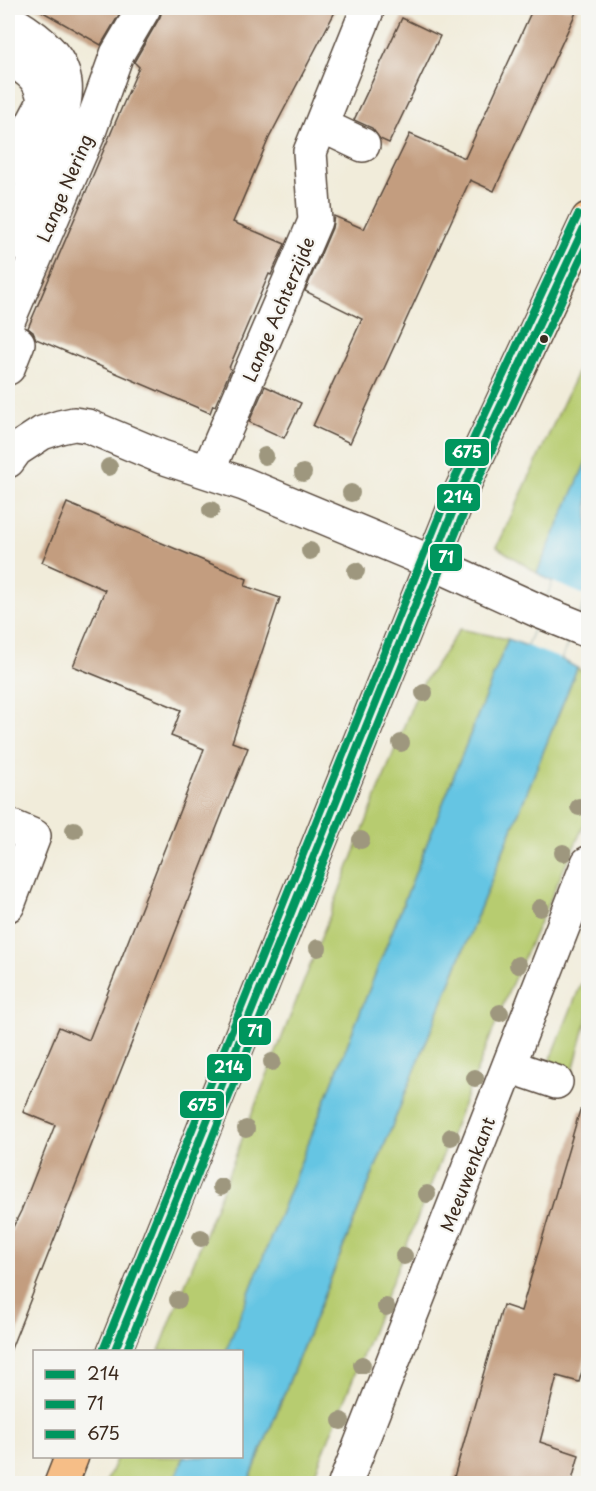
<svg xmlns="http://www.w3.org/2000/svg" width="596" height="1491" font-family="'Playpen Sans',sans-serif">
	<rect width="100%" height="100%" fill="#f6f6f2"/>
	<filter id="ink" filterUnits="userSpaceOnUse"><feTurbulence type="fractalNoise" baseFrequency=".0167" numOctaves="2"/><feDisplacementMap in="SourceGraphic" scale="12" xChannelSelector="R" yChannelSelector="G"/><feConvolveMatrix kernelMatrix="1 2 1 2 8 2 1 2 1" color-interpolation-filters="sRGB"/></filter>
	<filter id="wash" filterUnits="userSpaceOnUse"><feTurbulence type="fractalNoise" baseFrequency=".008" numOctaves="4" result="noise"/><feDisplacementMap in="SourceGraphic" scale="24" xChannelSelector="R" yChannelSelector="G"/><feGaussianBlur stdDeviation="1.35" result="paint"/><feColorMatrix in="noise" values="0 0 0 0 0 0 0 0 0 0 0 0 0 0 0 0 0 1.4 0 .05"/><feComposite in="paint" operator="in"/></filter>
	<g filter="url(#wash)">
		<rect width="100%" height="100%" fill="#f1ecda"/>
		<path fill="#b7cc70" stroke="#797b47" stroke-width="1.5" d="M588 349V458L537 573 497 547Z
			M460 629 508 639 226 1351H159L413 703 421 686Z
			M577 668 588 675V816L510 988 311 1483 248 1484Z
			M581 984 588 986V1016L572 1074 559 1071 549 1064Z
			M117 1457V1456L184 1457 173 1483H106Z"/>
		<path fill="#65c5e3" stroke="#507880" stroke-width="1.5" d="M588 458V596L561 659 577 668 248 1483 173 1484 184 1457 242 1456V1352L226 1351 508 639 527 646 553 582 537 573Z"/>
		<path fill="#f1ecda" d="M553 582 587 596 561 659 527 646Z"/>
		<g id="blocks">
			<path fill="#c39d7f" d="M36 8H123L101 45Z
				M163 8H337L269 138 233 222 285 244 271 275 269 274 229 368 231 369 215 406 213 405 210 413 36 339 33 332 28 328 139 67 134 62 160 17Z
				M533 8H578L494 191 470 180 350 443 313 426 362 319 305 291 332 228 334 216 364 229 410 134 465 158Z
				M402 18 440 36 389 143 380 139 372 128 354 120Z
				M265 386 301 403 284 438 249 422Z
				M67 503 247 579 245 586 280 598 232 742 248 748 9 1354 8 1353V1237L21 1211 55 1125 23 1112 59 1027 89 1040 204 749 171 736 181 710 73 666 105 590 42 562Z
				M580 1110 588 1111V1350L579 1382 557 1376 540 1442 579 1455 571 1484H452L503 1305 521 1311Z"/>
		</g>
	</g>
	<g filter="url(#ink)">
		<use href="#blocks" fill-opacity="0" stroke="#56473a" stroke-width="1.5"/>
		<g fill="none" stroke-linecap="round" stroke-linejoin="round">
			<defs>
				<path id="minor" d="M321 125 363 145
					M8 170 44 102C42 84 35 74 19 65L13 23
					M8 245C20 216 32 188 44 159 73 94 81 64 13 23
					M8 321 88 135 117 54 144 8
					M8 368 18 343
					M8 461 16 450 42 433 60 427 74 424 88 426 162 457 244 484 431 562 541 612 588 631
					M208 471 315 221 310 152 368 8
					M8 825 34 836 8 905
					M509 1066 556 1082
					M345 1484 588 863"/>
				<path id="major" d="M114 1352 461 491 588 219
					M61 1484 72 1456"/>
			</defs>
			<use href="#minor" stroke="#56473a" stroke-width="36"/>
			<use href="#major" stroke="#56473a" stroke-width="36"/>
			<use href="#minor" stroke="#fff" stroke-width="33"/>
			<use href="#major" stroke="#f6be87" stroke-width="33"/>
			<defs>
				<path id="bus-1" d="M114 1352 461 491 588 219"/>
				<path id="bus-2" d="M126 1352 471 495 588 243"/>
				<path id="bus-3" d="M104 1348 451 487 578 215"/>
			</defs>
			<use href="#bus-1" stroke="#f6f6f2" stroke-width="12"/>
			<use href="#bus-2" stroke="#f6f6f2" stroke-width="12"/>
			<use href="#bus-3" stroke="#f6f6f2" stroke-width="12"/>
			<use href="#bus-1" stroke="#00965e" stroke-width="8"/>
			<use href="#bus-2" stroke="#00965e" stroke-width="8"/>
			<use href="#bus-3" stroke="#00965e" stroke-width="8"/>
		</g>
		<g fill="#9e977e">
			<circle cx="265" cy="456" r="9"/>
			<circle cx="109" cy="467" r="9"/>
			<circle cx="303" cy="473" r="9"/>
			<circle cx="351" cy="493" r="9"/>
			<circle cx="211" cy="510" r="9"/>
			<circle cx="310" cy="551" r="9"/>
			<circle cx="356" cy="571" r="9"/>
			<circle cx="424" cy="693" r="9"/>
			<circle cx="401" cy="743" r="9"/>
			<circle cx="579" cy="807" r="9"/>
			<circle cx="74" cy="830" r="9"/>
			<circle cx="361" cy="840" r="9"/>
			<circle cx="563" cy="853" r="9"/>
			<circle cx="540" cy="908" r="9"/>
			<circle cx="318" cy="948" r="9"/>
			<circle cx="518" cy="965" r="9"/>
			<circle cx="500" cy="1013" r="9"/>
			<circle cx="272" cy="1062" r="9"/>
			<circle cx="475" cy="1078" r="9"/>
			<circle cx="246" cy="1129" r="9"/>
			<circle cx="451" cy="1137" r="9"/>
			<circle cx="221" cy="1187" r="9"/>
			<circle cx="427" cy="1194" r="9"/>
			<circle cx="201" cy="1238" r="9"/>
			<circle cx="404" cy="1256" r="9"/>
			<circle cx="178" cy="1300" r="9"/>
			<circle cx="386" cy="1307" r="9"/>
			<circle cx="362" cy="1365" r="9"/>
			<circle cx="341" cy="1421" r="9"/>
		</g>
	</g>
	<circle fill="#3b2a1e" stroke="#f6f6f2" stroke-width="2" cx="544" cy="339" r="5"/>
	<g text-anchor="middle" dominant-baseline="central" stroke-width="4.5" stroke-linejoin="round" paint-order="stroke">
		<g font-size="18" fill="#3b2a1e" stroke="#f6f6f2">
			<text transform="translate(64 188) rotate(-67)">Lange Nering</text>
			<text transform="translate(278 309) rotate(-67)">Lange Achterzijde</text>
			<text transform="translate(467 1174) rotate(-69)">Meeuwenkant</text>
		</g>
	</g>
	<g stroke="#f6f6f2" stroke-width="2">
		<rect x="444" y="438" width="46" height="29" rx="6" fill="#00965e"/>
		<rect x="436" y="483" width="45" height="29" rx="6" fill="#00965e"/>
		<rect x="429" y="543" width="34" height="29" rx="6" fill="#00965e"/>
		<rect x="238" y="1017" width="34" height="29" rx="6" fill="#00965e"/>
		<rect x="206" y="1053" width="46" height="29" rx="6" fill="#00965e"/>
		<rect x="179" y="1090" width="46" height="29" rx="6" fill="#00965e"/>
	</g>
	<g font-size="16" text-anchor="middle" font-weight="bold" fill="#fff">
		<text x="467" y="458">675</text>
		<text x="458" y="503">214</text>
		<text x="446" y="563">71</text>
		<text x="255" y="1037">71</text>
		<text x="229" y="1073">214</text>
		<text x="202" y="1111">675</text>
	</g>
	<rect width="596" height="1491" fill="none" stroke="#f6f6f2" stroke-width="30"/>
	<rect x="33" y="1350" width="210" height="108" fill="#f6f6f2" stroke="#aba49d" stroke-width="1.5"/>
	<rect x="45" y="1370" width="30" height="9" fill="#00965e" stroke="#aba49d" stroke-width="1.5"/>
	<text x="87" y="1380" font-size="18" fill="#3b2a1e">214</text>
	<rect x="45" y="1400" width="30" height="9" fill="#00965e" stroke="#aba49d" stroke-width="1.5"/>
	<text x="87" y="1410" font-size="18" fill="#3b2a1e">71</text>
	<rect x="45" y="1430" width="30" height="9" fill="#00965e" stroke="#aba49d" stroke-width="1.5"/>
	<text x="87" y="1440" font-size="18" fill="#3b2a1e">675</text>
</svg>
